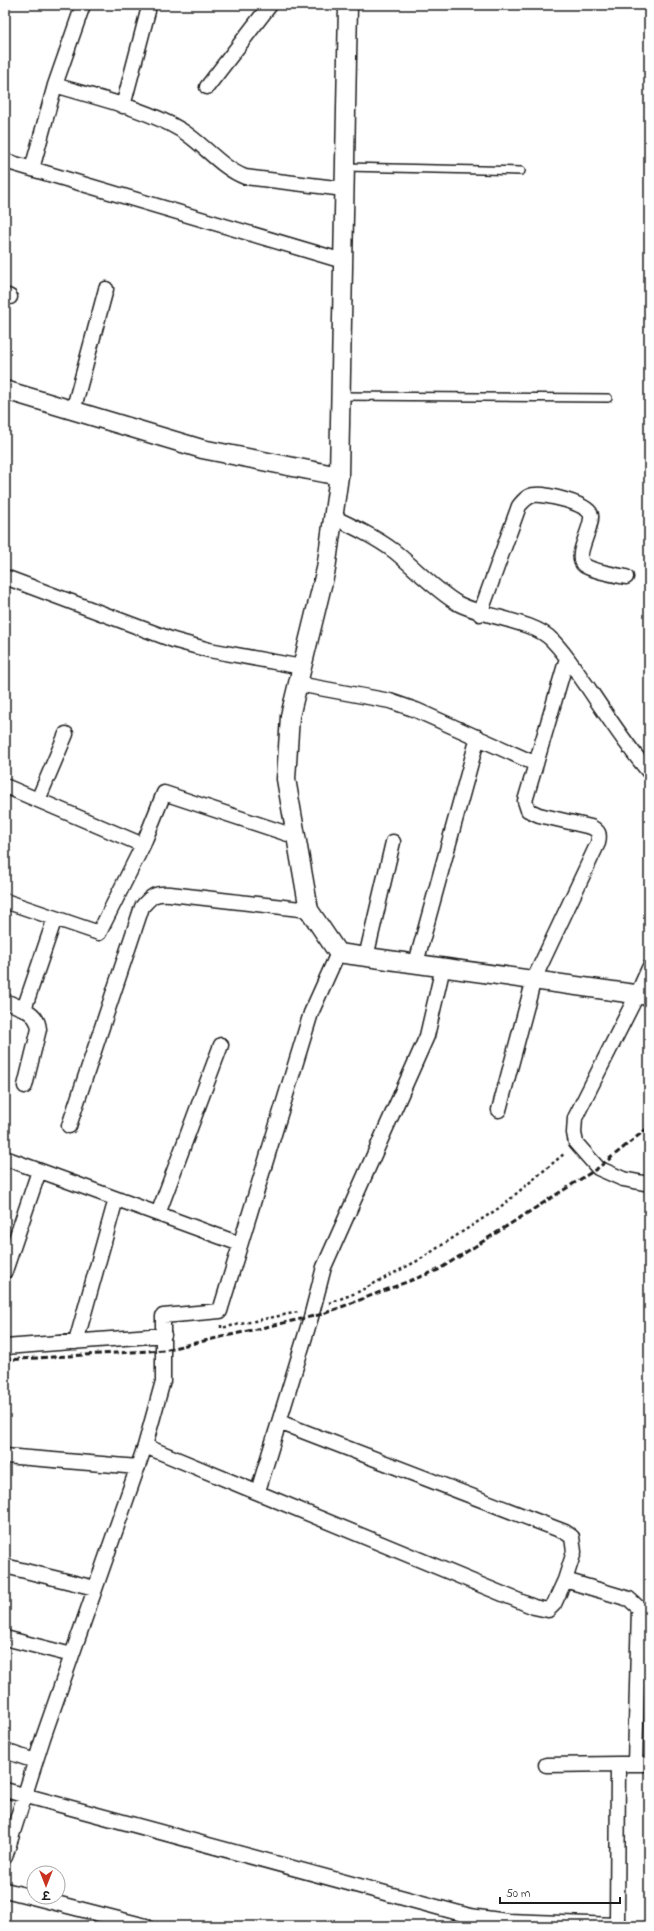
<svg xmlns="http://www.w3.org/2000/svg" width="654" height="1931" font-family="'Indie Flower','Playpen Sans Deva',sans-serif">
	<rect width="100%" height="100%" fill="#fff"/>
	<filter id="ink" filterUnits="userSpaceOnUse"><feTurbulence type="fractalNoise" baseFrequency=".025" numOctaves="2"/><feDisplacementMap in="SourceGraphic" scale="8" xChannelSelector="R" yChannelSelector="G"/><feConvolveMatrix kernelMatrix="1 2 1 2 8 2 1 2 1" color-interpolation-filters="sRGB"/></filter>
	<g filter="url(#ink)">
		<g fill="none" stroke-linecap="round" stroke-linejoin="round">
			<defs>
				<path id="service" d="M345 167 521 171
					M340 396 608 398"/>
				<path id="minor" d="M55 85C97 98 144 108 181 130 204 144 221 168 245 177L344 189
					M207 87 270 5
					M123 106 148 11
					M5 161 343 261
					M32 169 55 85 83 5
					M5 295 10 297
					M73 411 106 289
					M333 517C354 527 375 537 394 551 415 568 434 589 457 603 484 618 533 620 552 640 566 654 576 671 587 686 607 716 626 745 649 772
					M5 577 173 640 209 650 302 667
					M480 614 519 506C523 501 527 496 534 495 544 493 590 504 591 515 593 528 573 556 584 565 591 571 616 575 626 577
					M298 684 390 701 416 710 536 764
					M5 786 143 845 164 793 297 837
					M38 800 66 734
					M5 901 99 933 143 845
					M366 957 393 842
					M416 963 478 737
					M649 968 637 995 575 1118 574 1133 576 1143 598 1168 623 1179 649 1184
					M5 1001 24 1009 55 918
					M24 1009C33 1014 38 1019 39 1029L25 1086
					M499 1110 534 979 598 843C600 834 599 831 591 827L539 815 528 810 525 801 567 658
					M69 1126 142 907C152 895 155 893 170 894L309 910
					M5 1158 240 1244
					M158 1214 221 1045
					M5 1271 39 1171
					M76 1342 116 1199
					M5 1347 164 1335
					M279 1422 565 1532 572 1537 574 1552 565 1580 629 1599 639 1608 635 1764
					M145 1446 534 1607 548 1610 554 1604 565 1580
					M5 1456 138 1467
					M258 1491 311 1317 324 1267 427 1036 443 967
					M5 1566 95 1588
					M5 1638 72 1655
					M5 1751 35 1761
					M546 1765 618 1764
					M5 1790 470 1916 507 1921 617 1925
					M5 1857 43 1738 145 1446 163 1381V1316L220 1311 311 1013 338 953
					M5 1890 146 1926
					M617 1926 618 1764H649"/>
				<path id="tertiary" d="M348 5 339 476 326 569 290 716 286 779 309 910 338 953 649 996
					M5 390 202 449 339 476"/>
			</defs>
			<use href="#service" stroke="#1c1c1c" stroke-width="10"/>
			<use href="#minor" stroke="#1c1c1c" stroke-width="17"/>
			<use href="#tertiary" stroke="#1c1c1c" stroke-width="21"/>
			<path stroke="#1c1c1c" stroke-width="2.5" stroke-dasharray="3 3" stroke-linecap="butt" d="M329 1303 356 1293 419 1260 499 1208 565 1153
				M221 1325V1328L298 1312"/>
			<use href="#service" stroke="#fff" stroke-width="7"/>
			<use href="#minor" stroke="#fff" stroke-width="14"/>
			<use href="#tertiary" stroke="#fff" stroke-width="18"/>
			<path stroke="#1c1c1c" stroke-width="3" stroke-dasharray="6 3" stroke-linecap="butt" d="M5 1360 164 1350 323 1314 438 1270 598 1168 649 1127"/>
		</g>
	</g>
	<rect width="654" height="1931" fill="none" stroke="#fff" stroke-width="20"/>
	<rect x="10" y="10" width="634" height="1911" fill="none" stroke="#1c1c1c" stroke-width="1.5" filter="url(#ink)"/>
	<g transform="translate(46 1885) rotate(180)"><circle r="19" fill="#ffffff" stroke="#a4a4a4"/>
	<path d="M0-3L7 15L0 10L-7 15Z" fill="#c8321e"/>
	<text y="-6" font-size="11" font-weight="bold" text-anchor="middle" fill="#1c1c1c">उ</text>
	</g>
	<path d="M500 1897v6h120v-6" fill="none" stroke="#1c1c1c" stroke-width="2"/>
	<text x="506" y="1897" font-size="12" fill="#1c1c1c" stroke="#ffffff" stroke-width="3" paint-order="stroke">50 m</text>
</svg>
